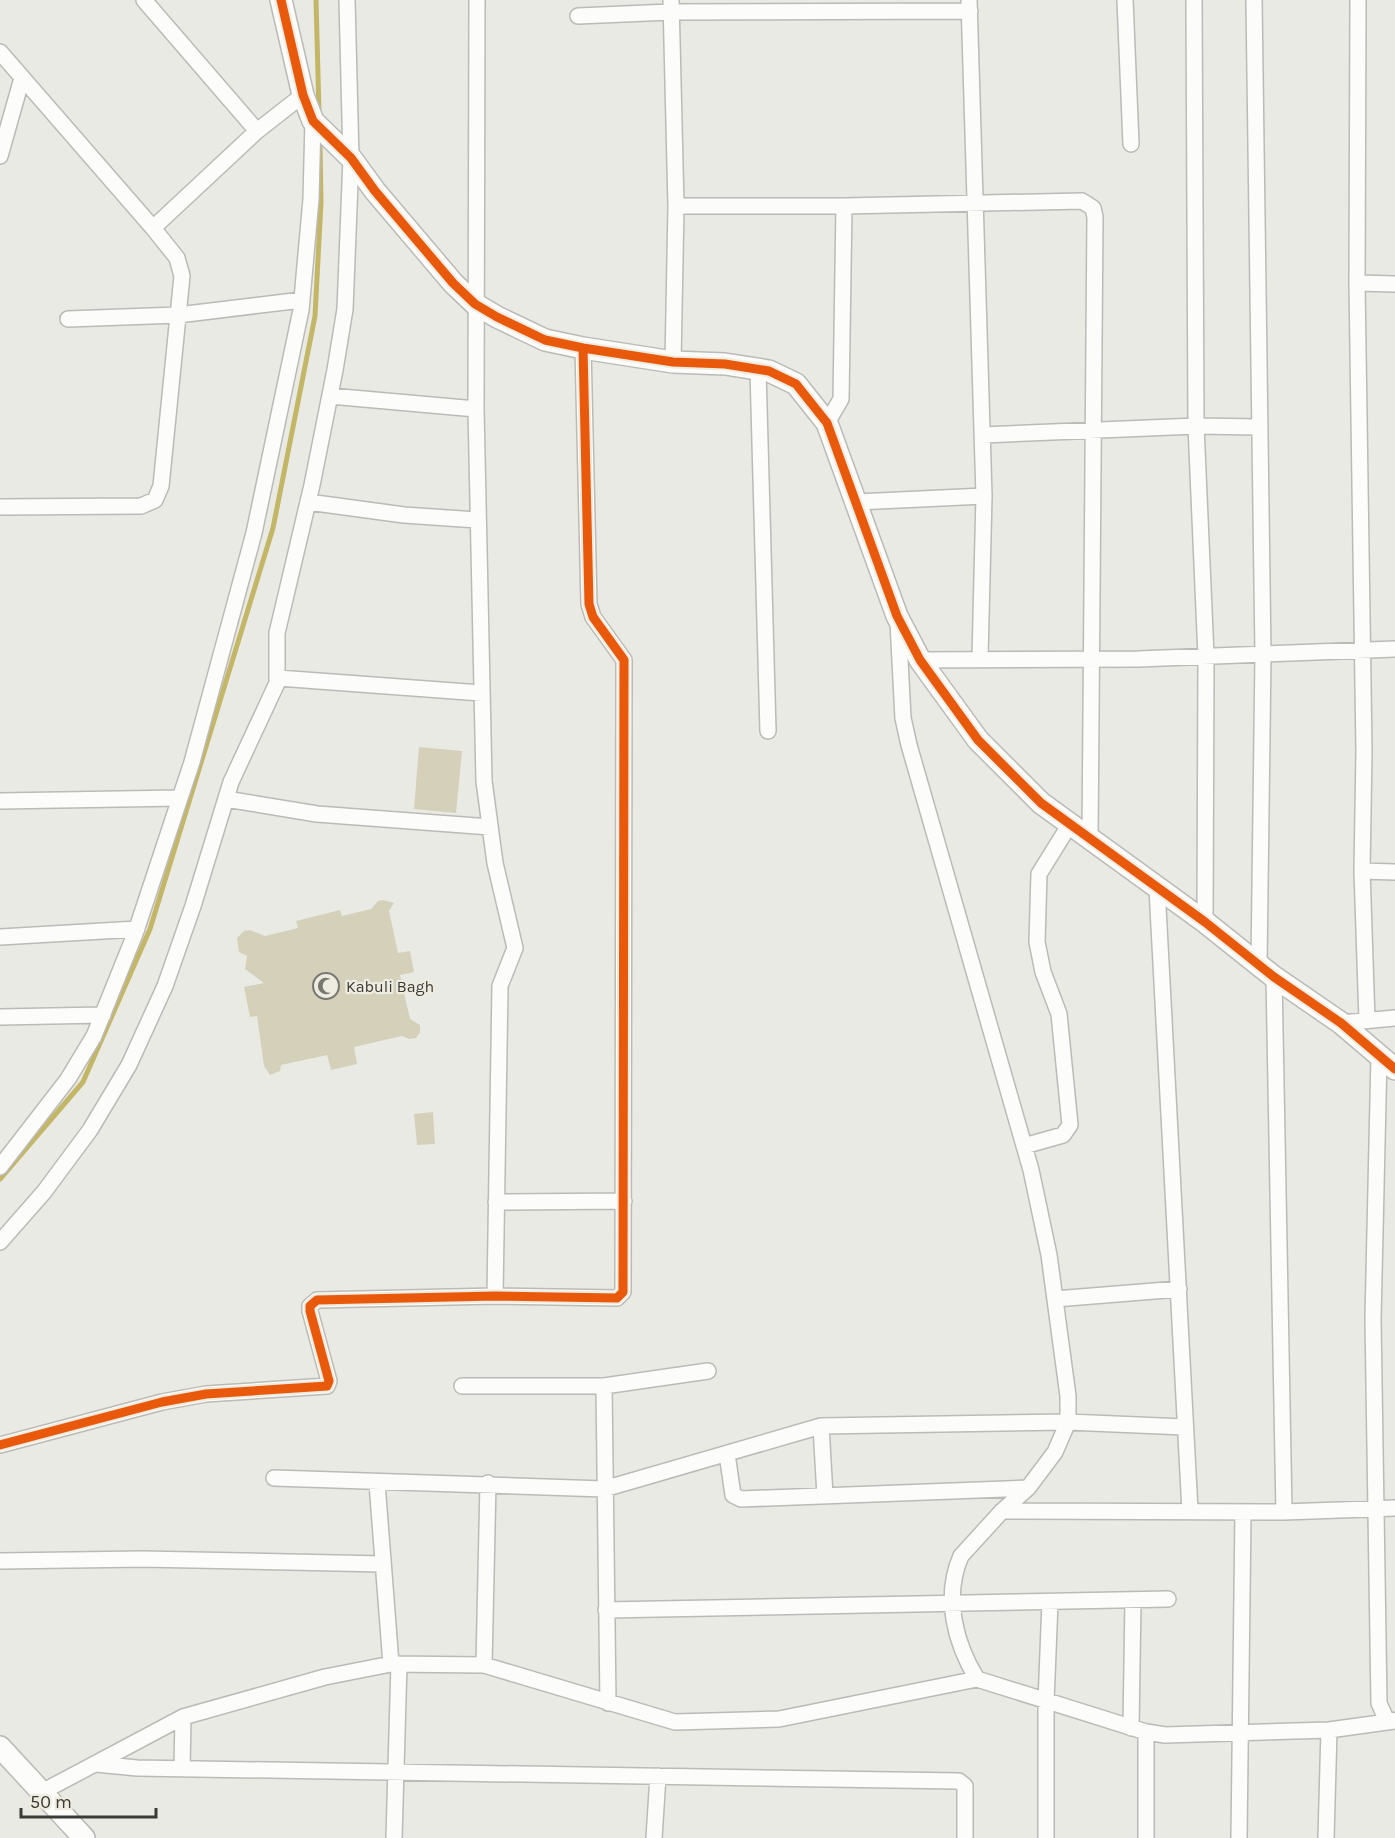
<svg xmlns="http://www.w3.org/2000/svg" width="1395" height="1838" font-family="Karla,sans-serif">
	<rect width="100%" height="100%" fill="#eaeae4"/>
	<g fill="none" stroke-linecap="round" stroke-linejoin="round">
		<path stroke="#c4b667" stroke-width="5" d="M316 0 319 112
			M0 1179 83 1082 150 929 273 528 315 316 321 202 320 146"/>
	</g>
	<path fill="#d4d0ba" d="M419 747 462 751 456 813 414 809Z
		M383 900 394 903 389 911 398 953 410 951 414 972 400 975 410 1019 420 1025V1032L416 1038 409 1039 402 1036 354 1047 357 1064 331 1070 327 1055 281 1065 280 1071 270 1075 264 1066 257 1016 250 1017 244 987 264 983 245 969 247 956 239 952 237 938 244 931 250 930 265 936 298 928 296 921 340 910 342 916 371 909 378 901Z
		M433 1112 435 1144 417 1145 414 1114Z"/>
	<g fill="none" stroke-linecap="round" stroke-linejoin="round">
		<defs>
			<path id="street" d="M144 0 257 131
				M477 0 476 409 484 781 495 863 515 948 500 986 495 1296
				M671 0 676 206 673 362
				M1125 0 1131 144
				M1194 0 1196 426 1206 656 1205 922
				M1254 0 1263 655 1259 965
				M1358 0 1357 283 1364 751 1362 871 1367 1020
				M578 16 670 12 970 11
				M0 52 153 228 177 258 182 276 161 486 155 500 141 506 0 507
				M0 156 22 78
				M676 206H844L1082 201 1093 208 1095 217 1090 839
				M153 228 257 131 303 95
				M1357 283 1395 284
				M68 319 178 315 302 300
				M758 370 768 731
				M330 396 476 409
				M827 423 841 399 844 206
				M983 435 1196 426 1260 427
				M308 502 404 515 477 520
				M857 502 984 496 969 0
				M898 622 903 718 909 745 1031 1170 1049 1255 1068 1396V1422L1055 1452 1028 1488 1002 1511 961 1556C943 1597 955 1643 977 1679
				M980 658 984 496
				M920 660 1138 659 1395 649
				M278 678 481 693
				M226 799 317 814 490 827
				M0 801 180 798
				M1362 871 1395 872
				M1157 888 1190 1511
				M0 937 137 929
				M1274 977 1284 1512
				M0 1017 103 1015
				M1341 1023 1395 1018
				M1379 1056 1373 1319 1379 1703 1386 1719 1395 1721
				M1024 1146 1063 1135 1070 1125 1059 1014 1043 972 1037 942 1039 874 1070 824
				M0 1167 68 1079 94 1036 135 934 192 762 254 533 301 310 311 199 313 121
				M496 1202 624 1201
				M0 1242 44 1192 90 1130 129 1065 165 986 193 906 231 782 277 683V633L312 485 335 370 345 309 351 158 347 0
				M1055 1299 1179 1289
				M462 1386H604L708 1371
				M604 1386 608 1703
				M821 1426 825 1496
				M0 1445 162 1402 206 1394 327 1386 329 1381 310 1311V1306L317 1300 495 1296 617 1298 623 1292 624 660 593 617 589 604 583 348
				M727 1454 733 1495 741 1499 1028 1488
				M274 1478 604 1489 821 1426 1068 1422 1184 1427
				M377 1483 391 1664
				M1002 1511 1284 1512 1395 1508
				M0 1561 143 1559 383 1564
				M606 1610 1168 1599
				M484 1665 488 1483
				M1131 1728 1133 1600
				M1329 1730 1395 1721
				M96 1764 137 1768 959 1781 965 1786V1838
				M182 1769 183 1717
				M40 1793 183 1717 325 1677 391 1664 484 1665 675 1722 779 1719 977 1679 1146 1732 1165 1735 1329 1730 1326 1838
				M394 1838 399 1664
				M654 1838 658 1776
				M1046 1838V1702L1050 1602
				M1146 1838V1732
				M1239 1838 1243 1512"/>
			<path id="secondary" d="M281 0 303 95 313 121 351 158 375 191 453 283 475 304 497 317 545 340 583 348 673 362 725 364 769 371 796 384 827 423 897 616 920 660 978 740 1041 803 1205 922 1274 977 1341 1023 1395 1069
				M0 1747 84 1838"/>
		</defs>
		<use href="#street" stroke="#bbbab6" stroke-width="18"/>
		<use href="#secondary" stroke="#bbbab6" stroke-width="24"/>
		<use href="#street" stroke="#fcfcfb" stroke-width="15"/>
		<use href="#secondary" stroke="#fcfcfb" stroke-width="21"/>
		<defs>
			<path id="cycleway" d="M281 0 303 95 313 121 351 158 375 191 453 283 475 304 497 317 545 340 583 348 673 362 725 364 769 371 796 384 827 423 897 616 920 660 978 740 1041 803 1205 922 1274 977 1341 1023 1395 1069
				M0 1445 162 1402 206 1394 327 1386 329 1381 310 1311V1306L317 1300 495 1296 617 1298 623 1292 624 660 593 617 589 604 583 348"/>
		</defs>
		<use href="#cycleway" stroke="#eeece0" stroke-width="13"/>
		<use href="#cycleway" stroke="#e8590c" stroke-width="9"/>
	</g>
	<defs>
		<symbol id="mosque-ring" viewBox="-11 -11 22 22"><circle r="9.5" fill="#eeece0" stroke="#787873" stroke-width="1.5"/><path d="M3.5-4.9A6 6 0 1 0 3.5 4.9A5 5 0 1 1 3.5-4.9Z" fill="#787873"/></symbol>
	</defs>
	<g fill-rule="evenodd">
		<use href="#mosque-ring" x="311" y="971" width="30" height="30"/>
	</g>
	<g text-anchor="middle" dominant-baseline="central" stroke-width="4.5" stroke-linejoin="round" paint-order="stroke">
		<g font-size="16" fill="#3b3a36" stroke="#eeece0" text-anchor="start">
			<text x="346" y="986">Kabuli Bagh</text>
		</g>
	</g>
	<path d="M21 1808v9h135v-9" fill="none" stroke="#3b3a36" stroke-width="3"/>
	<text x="30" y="1808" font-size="18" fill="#3b3a36" stroke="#eeece0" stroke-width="4.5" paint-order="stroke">50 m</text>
</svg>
